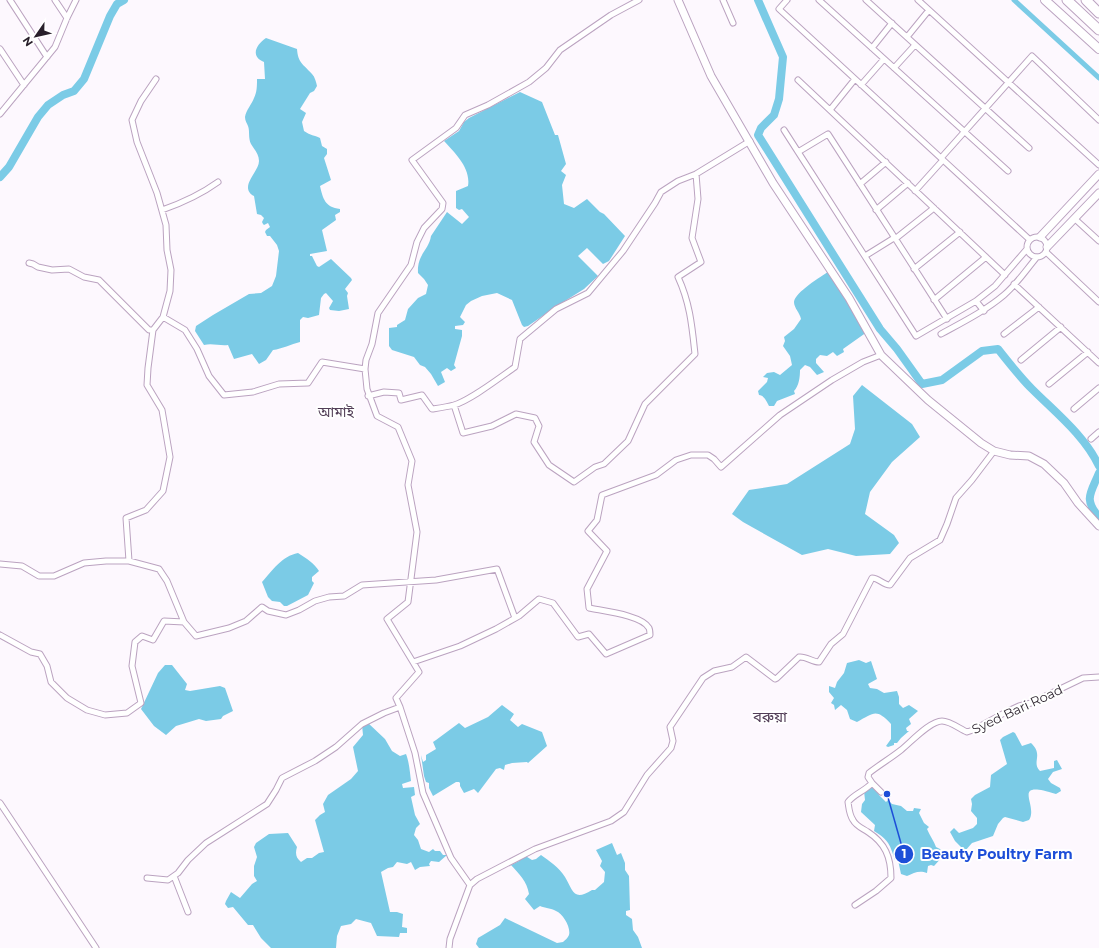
<svg xmlns="http://www.w3.org/2000/svg" width="1099" height="948" font-family="Montserrat,'Noto Sans Bengali',sans-serif">
	<rect width="100%" height="100%" fill="#fdf8fe"/>
	<path fill="#7bcbe6" d="M266 38 297 49C298 63 303 64 312 74 315 77 316 82 317 86L314 91 310 93 300 109 306 113 302 122 304 131C311 136 314 135 320 138L322 146 327 149V154L324 158 331 180 320 186C323 199 325 207 340 209V212L335 215 336 220 322 230 327 251 310 254V256H312L317 266 319 267 331 259 351 278 352 280 345 289 348 293 347 296 349 309 339 311 330 310 329 308 333 301 326 293 324 294 321 298 319 315 308 318 303 317 300 320V342C291 344 282 349 273 350L266 360 259 364 252 354 234 359 228 345C220 346 212 343 204 345L195 331 196 326 213 315 249 294 261 293 272 286 276 276 279 251 277 245 270 236H267L265 232 266 230 270 227 268 223 264 225 263 224 262 222 264 218 261 215 257 214 254 196C238 187 259 172 259 161 259 154 254 149 251 144 248 138 250 131 248 126 247 123 245 121 245 117 246 110 252 104 254 98 257 92 257 86 257 79H265L264 62C250 56 256 45 266 38Z
		M520 92 542 102 555 135H558L566 164 561 171 566 175 562 185 564 204 574 208 587 199 600 212 604 214 625 236 609 261 603 264 587 248 578 256 598 276 584 289 557 306 528 326 524 327 522 325 512 300 497 293 482 296 471 301 466 305 460 317 465 322 463 325 455 326V329L462 330V336L454 365 456 368 451 371 447 368 441 372 445 382 438 386 431 374 425 367 420 365 414 357 392 350 389 346V328L397 327V325L405 320 408 309 418 298 426 294 428 285 424 279 418 273C417 254 429 250 431 236L447 212 462 224 469 217 462 209 459 210 456 208V191L468 186C471 168 455 153 444 141L459 131 464 122 469 118Z
		M829 271 867 332 843 349 844 352 837 356 833 352 827 356 820 355 816 359V363L824 372 817 375 810 367 805 365 800 370C800 377 799 386 794 391L795 394 777 401 774 406H769C767 402 764 395 759 395L758 391 767 382 768 378 763 377 767 373 774 372 780 375 792 365 790 356 783 346 785 341 784 337 794 329 801 319C800 313 794 308 794 302 795 292 821 277 829 271Z
		M862 385 912 424 920 437 892 462 870 492 865 514 894 535 899 543 890 554 856 556 828 549 802 555 743 522 732 514 749 490 787 484 850 444 855 429 853 396Z
		M298 553C306 558 315 564 319 571L312 577V581L314 583 308 595 287 606H284L280 602 272 601 268 597 262 582C272 571 282 556 298 553Z
		M859 660 866 663 871 661 877 679 868 684 870 688 877 689 884 693 897 691 899 697V704L903 708 909 705 918 711 909 719 911 724 906 728 907 731H909L901 738 897 743H894V745L888 747 886 746 891 739V724C876 708 874 713 857 722L850 719 847 710 841 705 835 710 834 705 831 703 834 698 829 692V686L835 688 837 682 844 673 847 663Z
		M165 665H172L187 684 185 690 190 691 220 686 225 688 233 711 223 716 221 719 206 721 199 719 176 726 166 735 154 726 141 709 158 673Z
		M502 705 514 714 510 720 518 727 522 724 542 732 547 746 528 763 527 762 512 763 505 765 504 770 500 768 496 769 478 793 474 789 464 793 460 786V783L459 782H456L433 796 429 788V783L426 782 424 776 421 755 423 762 426 760V755L436 749 433 742 436 740 459 723 465 728 488 717Z
		M367 722 385 739 392 751 400 756 406 754C409 761 410 773 411 781L402 784 403 788 414 787 415 795 411 797 415 815 420 824 416 828 414 835 418 840 421 849 429 852 433 849 435 851H440L443 855H447L439 862 431 861 429 864 430 866 420 867 415 870 411 862 407 864 397 862 393 867 388 868 381 872 390 912H397L403 914 402 927 407 928V933H400L399 937 377 936 371 923 356 919 351 924 341 926 337 936 336 948H271L261 938 253 925H248L233 907 228 908 225 904 226 901 231 892 240 898 252 884 257 881 254 876V866L257 857 254 847 256 843 269 834 288 833 297 847C295 854 296 858 301 862L307 858H312L319 853 324 852 315 820 320 815 325 812 323 804 328 795 351 779 358 771 353 747 363 735 362 725Z
		M1013 732 1015 733 1022 746 1031 743C1044 755 1031 762 1040 771L1054 768V761L1057 760 1062 769 1053 772 1048 779 1051 783 1060 788 1061 791 1056 794C1009 779 1039 805 1029 820L1023 822 1005 817 1003 818 998 824 993 836 972 843 965 851 955 841 950 832 954 828 959 833 973 828 977 824V818L971 811 972 804 971 799 975 795 990 787 991 775 1007 764 1000 740 1003 737Z
		M867 788H877L879 795 886 802 888 800 892 804 901 806 907 811H913L914 808 921 809 919 813 924 823 929 827 927 829C930 836 934 841 936 847L940 849 944 855 934 866 931 865 928 866 927 873C919 870 914 873 907 876L901 874 898 860H895C890 845 889 840 874 831L875 825 861 812 862 804 865 800 864 791Z
		M612 843 617 855 621 853 625 863V870L629 876 630 910 626 911V915L632 919 633 930 638 937 642 948H479L476 944 478 938 500 925 505 918 557 943 563 942C565 940 568 938 569 935 571 927 563 914 556 911 551 908 545 908 540 906L534 910 525 899 529 894C527 881 519 874 511 865L519 861 524 855 532 860 536 859 541 855C549 861 559 867 565 877 573 890 573 902 592 890H595L604 882 605 872 600 866 602 861 596 850Z"/>
	<g fill="none" stroke-linecap="round" stroke-linejoin="round">
		<path stroke="#7bcbe6" stroke-width="5" d="M1014 0 1099 78"/>
		<path stroke="#7bcbe6" stroke-width="8" d="M758 0 783 57 779 99 774 115 761 128 758 135 880 329 897 349 922 384 942 380 982 351 998 349C1009 363 1020 377 1032 389 1056 413 1084 435 1099 466
			M0 177 9 167 38 117 48 105 63 95 74 91 84 79 110 16 117 4 124 0
			M1099 473C1091 493 1083 499 1099 517"/>
		<defs>
			<path id="street" d="M10 0 47 57
				M55 0 67 18
				M723 0 733 23
				M787 0 779 9 1030 240
				M819 0 1008 171
				M866 0 1029 148
				M918 0 1099 165
				M907 37 929 10
				M872 48 892 23
				M0 49 24 85
				M894 68 915 45
				M156 79 141 101 132 120 137 142 157 193 166 225 167 250 171 270 170 291 163 317
				M798 80 1005 275
				M861 85 884 59
				M830 110 855 79
				M0 114 55 47 67 18 76 0
				M784 130 916 336 976 301 995 286 1027 249
				M798 152 828 134 947 319
				M941 158 1032 56 1099 120
				M860 184 886 162
				M915 191 943 160
				M162 210C182 203 200 195 218 182
				M876 210 908 183
				M1075 219 1099 241
				M1027 247a10 10 0 1 1 20 0a10 10 0 1 1-20 0Z
				M895 239 934 208
				M1046 252 1099 302
				M865 256 894 238
				M29 263 33 264 38 267 52 270 69 269 84 277 99 280 149 330H153L163 317 185 330 197 349 209 376 224 395 253 392 279 384 308 383 322 362 365 369 367 389 377 416 398 427 412 461 408 485 417 532 408 602 387 619 419 672 396 698 400 707
				M914 269 960 232
				M1014 284 1099 363
				M934 300 986 257
				M976 301 984 311
				M941 334C963 322 985 311 1004 295 1017 284 1026 270 1037 257
				M1004 334 1039 307
				M1021 360 1061 327
				M365 369 366 360 372 344 378 313 411 265 417 242 424 228 442 209 443 203 412 160 456 128 465 115 488 105 529 82 546 68 560 50 611 15 639 0
				M1049 384 1088 352
				M368 396 384 392 399 393 401 400 422 395 432 409C439 408 447 407 454 405 471 400 499 378 515 367L520 339 556 309 588 293 623 251 655 203 661 192 678 181 696 174 750 141
				M454 405 463 433 492 426 516 414 535 418 539 426 534 442 549 465 574 482 595 467 604 464 628 441 645 404 695 354C692 326 690 303 678 277L701 262 692 238 698 199 696 174
				M1074 409 1099 388
				M1091 439 1099 432
				M129 561 126 518 146 510 163 491 170 457 162 410 147 385 148 368 153 330
				M0 564 22 566 39 576H54L84 563 106 561H129L159 569 167 581 184 622 196 636 229 628 246 621 262 607 268 611 286 615 299 610 315 601 329 597 344 596 362 585 436 580 497 569 515 618
				M0 635 31 652 40 654 47 666 51 682 67 698 87 710 105 715 127 713 141 703 132 666 135 642 142 636 153 640 164 621 184 622
				M413 662 460 646 496 629 519 616 539 599 553 603 578 637 589 634 606 654 650 635C650 633 650 630 649 628 642 615 603 611 589 608L587 589 607 551 588 531 597 520 602 495 656 475 676 460 691 455H708L714 459 721 467 780 415 832 380 863 362 881 355
				M872 783 881 792
				M0 803 96 948
				M174 876 188 912
				M147 878 168 880 178 873 188 860 206 843 267 804 276 790 282 778 315 761 336 747 362 724 384 713 400 707 415 753 423 793 451 858 470 885
				M855 905 876 891 891 878C891 857 885 843 868 832 862 828 856 826 853 820 849 814 849 808 848 802 854 794 865 791 872 783L868 777 869 773C879 765 891 758 901 750 911 742 930 721 942 721 950 721 960 729 967 732L973 730 1006 712 1019 706 1031 703 1083 678 1099 677
				M449 948 450 939 470 885 477 879 535 849 611 821 624 812 647 775 671 748 673 741 670 727 703 678 714 671 732 667 746 657 775 679 777 678 799 657C806 656 812 662 819 662L831 644 843 634 872 578C879 578 883 585 890 585L910 558 940 540 947 524 956 498 972 480 994 451"/>
			<path id="secondary" d="M678 0 711 76 773 183 849 298 881 355 928 400 981 443 994 451 1010 455 1029 456 1044 464 1064 483 1078 503 1099 526
				M1040 237 1099 174
				M1047 247 1099 193"/>
			<path id="primary" d="M1045 0 1099 49"/>
			<path id="highway" d="M1067 0 1099 30
				M1086 0 1099 13"/>
		</defs>
		<use href="#street" stroke="#bba3c0" stroke-width="7"/>
		<use href="#secondary" stroke="#bba3c0" stroke-width="9"/>
		<use href="#primary" stroke="#bba3c0" stroke-width="10"/>
		<use href="#highway" stroke="#bba3c0" stroke-width="11"/>
		<use href="#street" stroke="#fff" stroke-width="5"/>
		<use href="#secondary" stroke="#fff" stroke-width="7"/>
		<use href="#primary" stroke="#fff" stroke-width="8"/>
		<use href="#highway" stroke="#fff" stroke-width="9"/>
	</g>
	<g text-anchor="middle" dominant-baseline="central" stroke-width="4" stroke-linejoin="round" paint-order="stroke">
		<g font-size="13" fill="#281f2a" stroke="#fff">
			<text transform="translate(1017 709) rotate(-25)">Syed Bari Road</text>
		</g>
		<g font-size="14" fill="#523e57" stroke="#fff">
			<text x="336" y="412">আমাই</text>
		</g>
		<g font-size="15" fill="#523e57" stroke="#fff">
			<text x="770" y="716">বরুয়া</text>
		</g>
	</g>
	<path fill="none" stroke="#1d4ed8" stroke-width="1.5" d="M887 794L904 854"/>
	<g fill="#1d4ed8" stroke="#fff" stroke-width="1.5">
		<circle cx="887" cy="794" r="4"/>
		<circle cx="904" cy="854" r="10"/>
	</g>
	<g font-size="12" text-anchor="middle" font-weight="bold" fill="#fff">
		<text x="904" y="858">1</text>
	</g>
	<g font-size="14" text-anchor="middle" font-weight="bold" fill="#1d4ed8" stroke="#fff" stroke-width="4" stroke-linejoin="round" paint-order="stroke">
		<text x="997" y="859">Beauty Poultry Farm</text>
	</g>
	<g transform="translate(36 36) rotate(236)" stroke="#ffffff" stroke-width="3" paint-order="stroke">
	<path d="M0-3L7 15L0 10L-7 15Z" fill="#281f2a"/>
	<text y="-6" font-size="11" font-weight="bold" text-anchor="middle" fill="#281f2a">N</text>
	</g>
</svg>
